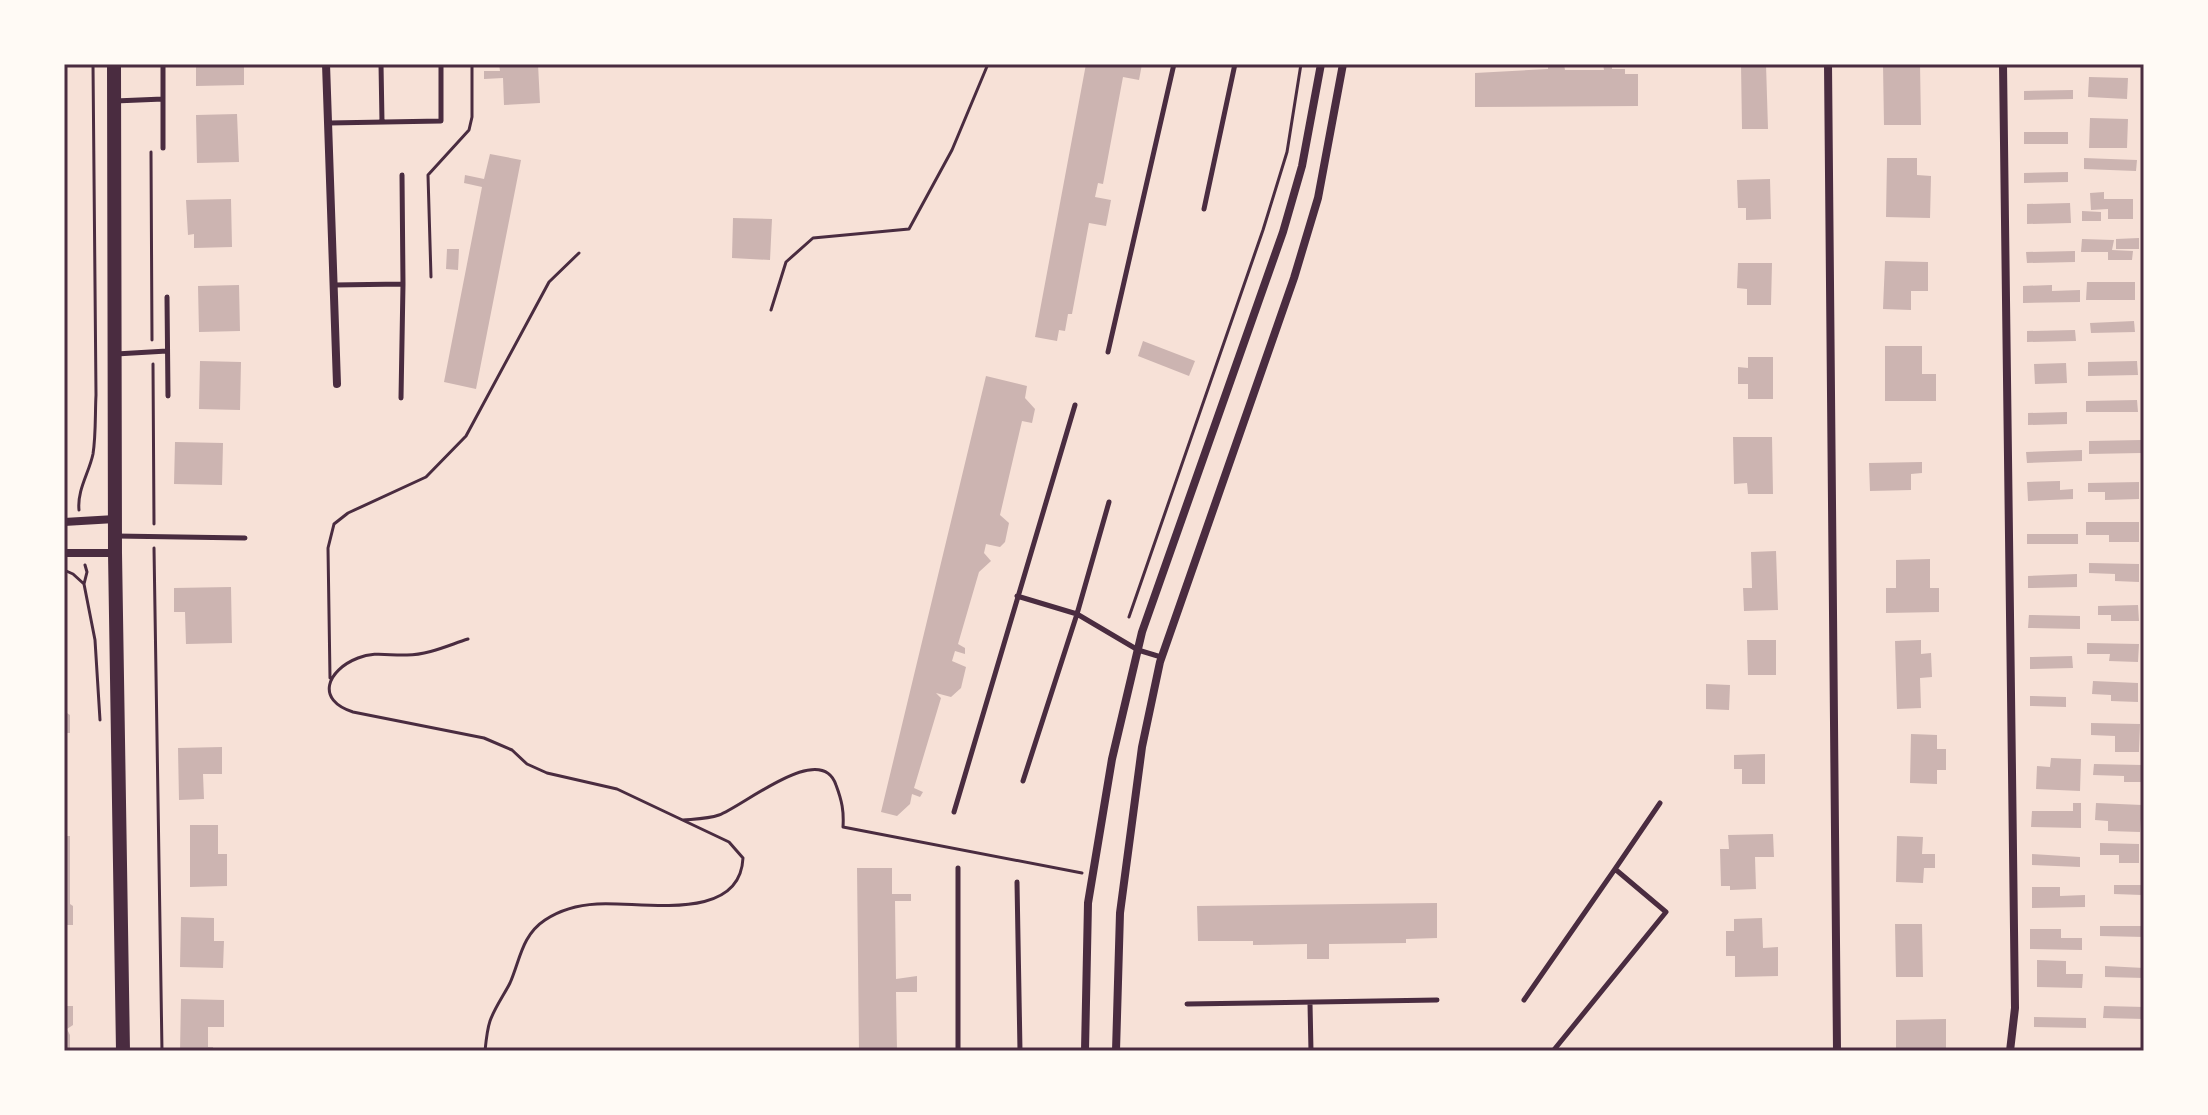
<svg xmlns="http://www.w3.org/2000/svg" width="2208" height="1115" font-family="'Public Sans',sans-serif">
	<rect width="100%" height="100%" fill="#f7e1d7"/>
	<path fill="#ccb4b1" d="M196 64 244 65V85L196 86Z
		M499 64H538L540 103 504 105 503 78 484 79V71H500Z
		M1086 64H1142L1139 80 1123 77 1103 184 1098 183 1095 197 1111 200 1106 226 1089 223 1072 314H1068L1065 331 1059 330 1057 341 1035 337Z
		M1548 64H1564L1565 70H1604L1603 64H1612V69H1625V74H1638V106L1475 107V73L1548 69Z
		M1741 64H1766L1768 129H1742Z
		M1920 64 1921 125H1884L1883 65Z
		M2089 77 2128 78 2127 99 2088 97Z
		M2073 90V99L2024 100V91Z
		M237 114 239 162 197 163 196 115Z
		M2090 118 2128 119 2127 148H2089Z
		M2024 132H2068V144H2024Z
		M490 154 521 160 476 389 444 382 482 187 464 183 465 175 484 179Z
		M1887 158H1917V175L1931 176 1930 218 1886 217Z
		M2084 158 2137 160 2136 171 2084 169Z
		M2068 172V182L2024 183V173Z
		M1770 179 1771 219 1746 220V208H1738L1737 180Z
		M2104 192V199H2133V219H2108V209L2091 210 2090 193Z
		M231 199 232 247 194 248V234L188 235 186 200Z
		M2070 203 2071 223 2027 224V204Z
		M2082 211 2101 212V221H2082Z
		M733 218 772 219 770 260 732 258Z
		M2139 238V249H2116V239Z
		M2082 239 2114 240 2112 250 2133 251 2132 260H2108V252H2081Z
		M447 249H459L458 270 446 269Z
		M2075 251V262L2027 263 2026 252Z
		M1885 261 1928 262V291H1911V310L1883 309Z
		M1738 263H1772L1771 305H1747V289L1737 288Z
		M2087 282H2135V300H2086Z
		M239 285 240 331 199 332 198 286Z
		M2052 285V291L2080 290V302L2023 303V286Z
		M2134 321 2135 332 2091 333 2090 323Z
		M2075 330 2076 341 2027 342V331Z
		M1143 341 1195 361 1189 376 1138 356Z
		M1885 346H1922V374H1936V401H1885Z
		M1748 357H1773V399H1748V384H1738V367L1748 368Z
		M200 361 241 362 240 410 199 409Z
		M2137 361 2138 375 2088 376V362Z
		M2066 363 2067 383 2035 384 2034 364Z
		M986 376 1027 386 1025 398 1035 409 1032 423 1022 421 1000 515 1009 523 1005 542 1000 547 986 544 984 553 991 561 979 572 958 644 965 648V654L955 651 952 661 966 667 961 688 951 697 936 693 941 698 914 788 923 792 920 797 912 794 910 804 897 816 881 812Z
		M2137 400 2138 412H2086V401Z
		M2067 412V424L2028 425V413Z
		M1733 437H1772L1773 494H1748L1747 483 1734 484Z
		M2141 440V453L2089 454V441Z
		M175 442 223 443 222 485 174 484Z
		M2082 450V461L2027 463 2026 452Z
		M1922 462V473L1911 474V490L1870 491 1869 463Z
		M2060 481V490L2073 489V499L2028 501 2027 482Z
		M2139 482V499L2105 500V492H2088V483Z
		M2086 522H2139V542H2109V535H2086Z
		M2027 534H2078V544H2027Z
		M1776 551 1778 610 1744 611 1743 588H1752L1751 552Z
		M1930 559V588H1939V612L1886 613V588H1896V560Z
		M2089 563 2139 564V582L2115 581V574L2089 573Z
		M2077 574V587L2028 588V576Z
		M231 587 232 643 186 644 185 612H174V588Z
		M2138 605 2139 621H2111V615H2098V606Z
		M2029 615 2080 616V629L2028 628Z
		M1747 640H1776V675H1748Z
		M1921 640V654L1931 653 1932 677 1920 678 1921 708 1897 709 1895 641Z
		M2087 643 2139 644 2138 662 2109 661 2110 654H2087Z
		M64 645H67V713L70 715V733H64Z
		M2072 656 2073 668 2030 669V657Z
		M2093 681 2138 683V702L2111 701V695L2092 694Z
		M1706 684 1730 685 1729 710 1706 709Z
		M2030 696 2066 697V707L2030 706Z
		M2091 723 2140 724 2139 752H2115V736L2091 735Z
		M1911 734 1937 735V749H1946V770H1937V784L1910 783Z
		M222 747V774H203L204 799 179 800 178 748Z
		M1765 754V784H1742V769H1734V755Z
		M2051 758 2081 759 2080 791 2036 789 2037 766 2050 767Z
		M2094 764 2142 765V782H2124V776L2093 775Z
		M2073 803H2081V828L2031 827 2032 811H2073Z
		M2096 803 2142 805 2140 832 2108 831V821L2095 820Z
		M190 825H218V854H227V886L190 887Z
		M1773 834 1774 857H1755L1756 889 1730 890V886H1721L1720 849H1729L1728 835Z
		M64 836H70V904L73 906V925H64Z
		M1897 836 1923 837 1922 854H1935V868H1924L1923 883 1896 882Z
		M2100 843 2139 844V863H2119V855H2100Z
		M2032 854 2080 857V867L2032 865Z
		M857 868H892V894H911V901H895L896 979 917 976V992H896L897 1051H859Z
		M2114 885H2143L2142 895 2114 894Z
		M2032 887H2060V896L2085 895V907L2032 908Z
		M1437 903V938L1406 939V943L1329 944V959H1307V944L1253 945V941H1198L1197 906Z
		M181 917 214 918V941H224L223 968 180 967Z
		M1762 918 1763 948 1778 947V976L1735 977V956H1726V931H1734V919Z
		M1895 924H1922L1923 977H1896Z
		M2100 926H2144V937L2100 936Z
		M2030 929H2061V938H2082V950L2030 949Z
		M2037 960 2066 961V974H2083L2082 988 2037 987Z
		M2105 966 2144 968V978L2105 977Z
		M181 999 224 1000V1027H208V1047H213V1051H180Z
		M64 1006H73V1025L67 1029 70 1035V1051H64Z
		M2104 1006 2144 1007V1019L2103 1018Z
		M2034 1017 2086 1018V1028L2034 1027Z
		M1946 1019V1050L1896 1051V1020Z"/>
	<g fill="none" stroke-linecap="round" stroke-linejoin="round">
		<path stroke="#4a2c40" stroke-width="3" d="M151 152 152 340
			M431 277 428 175 469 130 472 117V64
			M771 310 786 262 813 238 909 229 952 150 988 64
			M153 364 154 524
			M79 510C77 490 89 473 93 454 96 435 95 414 96 395L93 64
			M154 548 162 1051
			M85 565 87 572 84 584 95 640 100 720
			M64 570 73 574 84 584
			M1129 617 1263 230 1287 152 1301 64
			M468 639C449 645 428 655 407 655 390 656 375 651 358 658 327 670 315 700 353 712L484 738 512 750 527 764 547 773 617 789 729 842 743 858C740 924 641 901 597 904 579 905 560 910 545 920 522 935 520 960 510 983 504 995 495 1007 490 1021 487 1030 486 1041 485 1051
			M330 678 328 548 334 524 348 513 426 477 466 436 549 282 579 253
			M683 820C694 819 708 819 719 815 744 806 821 740 836 785 842 801 844 811 843 827L1082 873"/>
		<path stroke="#4a2c40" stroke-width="5" d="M163 64V148
			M381 64 382 122
			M115 101 163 99
			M329 123 441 121V64
			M1204 209 1235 64
			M334 285 403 284 402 175
			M167 297 168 396
			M1108 352 1174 64
			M116 354 167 351
			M401 398 403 284
			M116 536 245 538
			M1017 596 1077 614 1138 650 1161 657
			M1023 781 1077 614 1109 502
			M954 812 1075 405
			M958 868V1051
			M1615 869 1660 803
			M1017 882 1020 1051
			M1524 1000 1615 869 1666 912 1553 1051
			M1310 1003 1311 1051
			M1187 1004 1437 1000"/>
		<path stroke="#4a2c40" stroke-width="8" d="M326 64 337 384
			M1828 64 1837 1051
			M2003 64 2015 1008 2010 1051
			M64 522 115 519
			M64 553H115
			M1085 1051 1088 903 1112 759 1142 632 1283 232 1302 166 1321 64
			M1116 1051 1120 913 1142 747 1160 662 1294 278 1318 198 1343 64"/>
		<path stroke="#4a2c40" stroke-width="14" d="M114 64 115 553 123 1051"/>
	</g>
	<rect width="2208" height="1115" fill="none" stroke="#fffaf5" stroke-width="132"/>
	<rect x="66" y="66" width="2076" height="983" fill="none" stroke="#4a2c40" stroke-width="3"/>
</svg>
